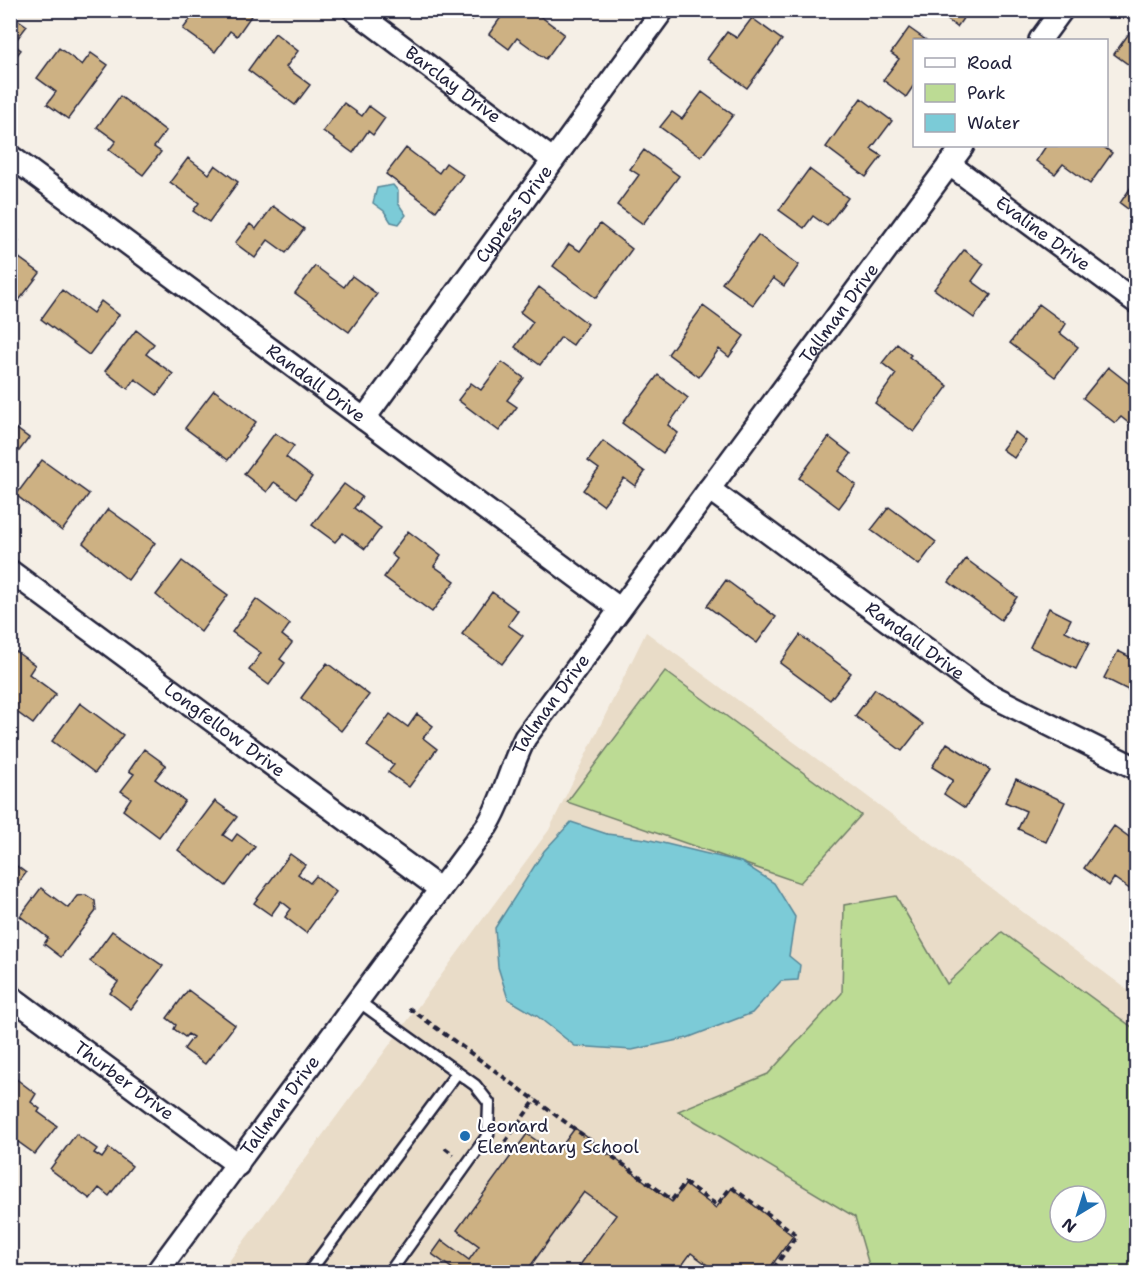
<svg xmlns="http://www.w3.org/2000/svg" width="1147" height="1283" font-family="'Shantell Sans',sans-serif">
	<rect width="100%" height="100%" fill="#f5efe6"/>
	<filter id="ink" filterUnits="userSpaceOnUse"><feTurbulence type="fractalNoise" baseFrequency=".0167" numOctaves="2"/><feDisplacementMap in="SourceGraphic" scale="12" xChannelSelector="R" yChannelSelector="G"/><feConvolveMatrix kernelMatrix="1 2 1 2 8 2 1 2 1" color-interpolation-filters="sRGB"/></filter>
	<g filter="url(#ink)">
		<path fill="#e9dcc8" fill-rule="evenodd" d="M646 632 1136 996V1272H221L549 830ZM1060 1196H1096V1232H1060Z"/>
		<path fill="#bcdb94" stroke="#6f7e68" stroke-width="1.5" fill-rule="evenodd" d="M665 671 861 815 800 883 567 802Z
			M896 896 947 984 1002 932 1136 1030V1272H871L855 1217 678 1111 768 1074 842 993 844 905ZM1060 1196H1096V1232H1060Z"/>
		<path fill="#7bcbd7" stroke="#578799" stroke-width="1.5" d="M393 185 398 191V203L406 215 399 224 391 222 384 211 373 203 377 188Z
			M571 822 607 834 646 839 741 862 774 883 795 917 789 956 800 965 798 980 781 981 752 1013 687 1038 632 1050 575 1046 537 1016 508 999 498 967 495 928 544 851Z"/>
		<path fill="#cdb183" stroke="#22223b" stroke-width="1.5" d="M197 10H213L219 15 223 10H244L251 16 237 36 230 31 215 52 183 29Z
			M459 10H479L472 20Z
			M506 10H532L564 34 546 59 517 38 509 49 489 34Z
			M934 10H969L957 27Z
			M10 14 27 26 13 44 21 50 10 64Z
			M752 18 782 40 747 88 707 59 727 32 737 38Z
			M909 28 926 40H914V85L906 97 883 80 899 59 891 53Z
			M1130 32 1136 36V70L1114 54Z
			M275 33 298 51 286 67 310 85 295 105 248 70Z
			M59 48 82 65 91 53 108 65 68 119 47 104 56 92 37 78Z
			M702 92 733 115 701 157 660 127 672 112 682 119Z
			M120 96 166 131 154 147 161 152 143 175 109 150 116 141 97 127Z
			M861 98 892 121 871 149 882 156 866 177 826 147Z
			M344 103 362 116 369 106 385 118 373 135 368 131 353 153 323 131Z
			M1046 146H1102L1112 153 1090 184 1063 164 1055 174 1036 161Z
			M406 148 439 173 446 163 463 175 436 211 386 174Z
			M644 150 679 176 643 224 617 205 639 175 630 169Z
			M188 158 209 174 215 165 238 182 209 222 193 211 199 203 170 182Z
			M809 169 848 198 827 226 813 216 804 228 779 210Z
			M1134 183 1136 184V215L1120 203Z
			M273 206 304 229 286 253 268 240 255 258 235 243 250 224 256 229Z
			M600 224 632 249 596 298 553 266 569 244 580 251Z
			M10 235 19 241 11 252 40 273 17 303 10 298Z
			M758 235 799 265 784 286 773 278 753 305 722 283Z
			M964 250 984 264 972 281 991 295 974 318 934 289Z
			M315 266 344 287 352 276 377 294 349 332 295 293Z
			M539 287 588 324 573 345 561 337 540 365 515 347 533 322 520 312Z
			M62 290 93 313 101 301 119 315 89 355 41 319Z
			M1039 304 1066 324 1060 333 1078 347 1055 377 1010 343Z
			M703 306 744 336 729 357 719 349 699 377 668 354Z
			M136 330 154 344 146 354 173 374 157 395 135 379 128 389 105 371Z
			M897 344 911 355 909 357 948 386 914 432 875 403 896 374 882 363Z
			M502 362 524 378 507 400 517 407 499 431 458 400 471 383 481 390Z
			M1108 367 1136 389V429L1121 417 1115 423 1083 398Z
			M658 375 688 398 668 425 678 433 663 453 622 423Z
			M214 390 256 422 228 460 185 428Z
			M10 424 29 438 10 463Z
			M1015 432 1026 441 1014 458 1002 449Z
			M275 433 294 446 286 457 312 477 297 498 274 482 267 492 244 474Z
			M829 437 851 454 838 471 856 485 839 508 799 478Z
			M603 441 645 472 635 486 624 478 603 505 583 490 599 469 588 461Z
			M42 460 89 494 62 531 16 495Z
			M344 484 362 497 354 508 381 528 365 549 343 533 335 542 312 525Z
			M889 507 936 542 919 565 871 530Z
			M108 509 155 543 128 580 83 543Z
			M408 531 441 556 434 566 455 581 432 612 384 577 397 559 391 554Z
			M966 559 1017 597 1001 620 949 582Z
			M182 561 228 595 201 632 156 595Z
			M726 580 776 617 757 643 707 606Z
			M492 592 518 611 508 625 523 636 502 664 462 634Z
			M256 599 290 624 282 635 292 643 280 659 285 663 269 685 249 670 261 653 232 632Z
			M1049 608 1071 619 1065 631 1089 643 1076 669 1030 647Z
			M800 635 851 673 830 700 780 663Z
			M15 651 35 665 29 674 56 694 33 724 10 707V658Z
			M1118 651 1136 660V694L1104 678Z
			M327 663 369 695 341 731 301 698Z
			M875 689 923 724 902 751 855 716Z
			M80 703 123 735 95 773 52 741Z
			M390 714 408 727 417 714 433 726 423 738 437 749 409 787 388 772 394 765 367 746Z
			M947 743 990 770 965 808 944 794 953 780 932 767Z
			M144 749 166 765 155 779 185 801 159 837 123 810 131 798 121 791 134 774 129 771Z
			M1016 779 1065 802 1046 842 1018 829 1026 811 1005 802Z
			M215 801 237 817 223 835 232 841 237 834 255 847 226 886 178 850Z
			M1114 826 1136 842V883L1131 890 1114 878 1109 886 1084 868Z
			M290 854 305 865 298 874 310 883 316 876 336 892 306 933 285 917 291 909 281 901 271 915 254 903Z
			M10 861 26 873 10 894Z
			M41 888 68 908 77 896 86 895 95 901 96 911 61 957 44 944 48 938 20 916Z
			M112 931 163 966 131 1009 110 993 118 982 90 961Z
			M188 990 235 1025 205 1064 184 1049 193 1037 188 1034 185 1037 174 1029 176 1025 167 1018Z
			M15 1078 36 1094 31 1102 40 1109 38 1112 57 1126 35 1154 10 1136V1085Z
			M575 1128 672 1202 685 1185 716 1208 732 1188 793 1236 767 1272H717L691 1253 677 1272H575L616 1215 584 1192 526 1272H457L432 1254 442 1240 469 1260 479 1246 457 1230 527 1134 556 1154Z
			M76 1134 97 1149 94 1153 102 1158 109 1148 132 1166 109 1196 99 1188 90 1199 50 1169Z"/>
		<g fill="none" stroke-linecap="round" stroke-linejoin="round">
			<defs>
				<path id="lane" d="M358 1001 475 1085 489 1103 488 1135 390 1272
					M309 1272 457 1073"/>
				<g id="street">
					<path id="s1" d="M354 10 553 160"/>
					<path d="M1040 40 1062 10"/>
					<path id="s2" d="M10 156 620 609"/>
					<path id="s3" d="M949 164 1136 302"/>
					<path id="s4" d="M364 419 663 10"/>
					<path id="s5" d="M709 489 986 693 1136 768"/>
					<path id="s6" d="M10 571 440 889"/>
					<path id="s7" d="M10 996 238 1165"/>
					<path id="s8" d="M157 1272 487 826C504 799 510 767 525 738L963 146"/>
				</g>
			</defs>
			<use href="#lane" stroke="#22223b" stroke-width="15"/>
			<use href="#street" stroke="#22223b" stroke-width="26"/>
			<path stroke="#22223b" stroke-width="4" stroke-dasharray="6 4.5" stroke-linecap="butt" d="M409 1008 672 1200 685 1183 717 1205 731 1187 797 1235 771 1272
				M505 1142 536 1099
				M445 1148 454 1155"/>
			<use href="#lane" stroke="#fff" stroke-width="10"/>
			<use href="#street" stroke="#fff" stroke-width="21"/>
		</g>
	</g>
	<circle fill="#1f6fb2" stroke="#fff" stroke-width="2" cx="465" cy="1136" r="6"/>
	<g text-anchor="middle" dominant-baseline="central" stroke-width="4.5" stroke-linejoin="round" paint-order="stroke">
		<g font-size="18" fill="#22223b" stroke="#fff">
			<text stroke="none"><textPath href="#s1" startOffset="124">Barclay Drive</textPath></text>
			<text stroke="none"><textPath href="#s4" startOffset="254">Cypress Drive</textPath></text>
			<text stroke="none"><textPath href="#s3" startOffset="117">Evaline Drive</textPath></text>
			<text stroke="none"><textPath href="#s8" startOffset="1179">Tallman Drive</textPath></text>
			<text stroke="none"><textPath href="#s2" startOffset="381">Randall Drive</textPath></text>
			<text stroke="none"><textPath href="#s5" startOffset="256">Randall Drive</textPath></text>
			<text stroke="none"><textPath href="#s8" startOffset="693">Tallman Drive</textPath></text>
			<text stroke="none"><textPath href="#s6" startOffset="267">Longfellow Drive</textPath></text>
			<text stroke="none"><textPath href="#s7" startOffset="142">Thurber Drive</textPath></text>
			<text stroke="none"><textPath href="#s8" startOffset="207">Tallman Drive</textPath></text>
		</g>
		<g font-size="18" fill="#22223b" stroke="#fff" text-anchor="start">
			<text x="477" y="1126">Leonard<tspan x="477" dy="21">Elementary School</tspan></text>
		</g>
	</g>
	<rect width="1147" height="1283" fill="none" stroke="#fff" stroke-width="36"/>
	<rect x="18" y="18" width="1111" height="1247" fill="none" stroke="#22223b" stroke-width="2" filter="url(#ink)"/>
	<rect x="913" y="39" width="195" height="108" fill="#ffffff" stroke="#a7a7b1" stroke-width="1.5"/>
	<rect x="925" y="58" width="30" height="9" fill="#ffffff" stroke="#a7a7b1" stroke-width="1.5"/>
	<text x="967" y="69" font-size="18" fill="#22223b">Road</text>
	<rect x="925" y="84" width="30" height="18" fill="#bcdb94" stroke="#a7a7b1" stroke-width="1.5"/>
	<text x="967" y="99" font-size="18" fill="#22223b">Park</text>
	<rect x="925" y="114" width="30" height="18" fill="#7bcbd7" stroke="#a7a7b1" stroke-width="1.5"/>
	<text x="967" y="129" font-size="18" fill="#22223b">Water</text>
	<g transform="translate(1078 1214) rotate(218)"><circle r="28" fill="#ffffff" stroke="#a7a7b1" stroke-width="1.5"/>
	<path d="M0-4.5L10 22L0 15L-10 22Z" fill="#1f6fb2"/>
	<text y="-9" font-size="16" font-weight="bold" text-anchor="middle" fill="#22223b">N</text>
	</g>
</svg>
